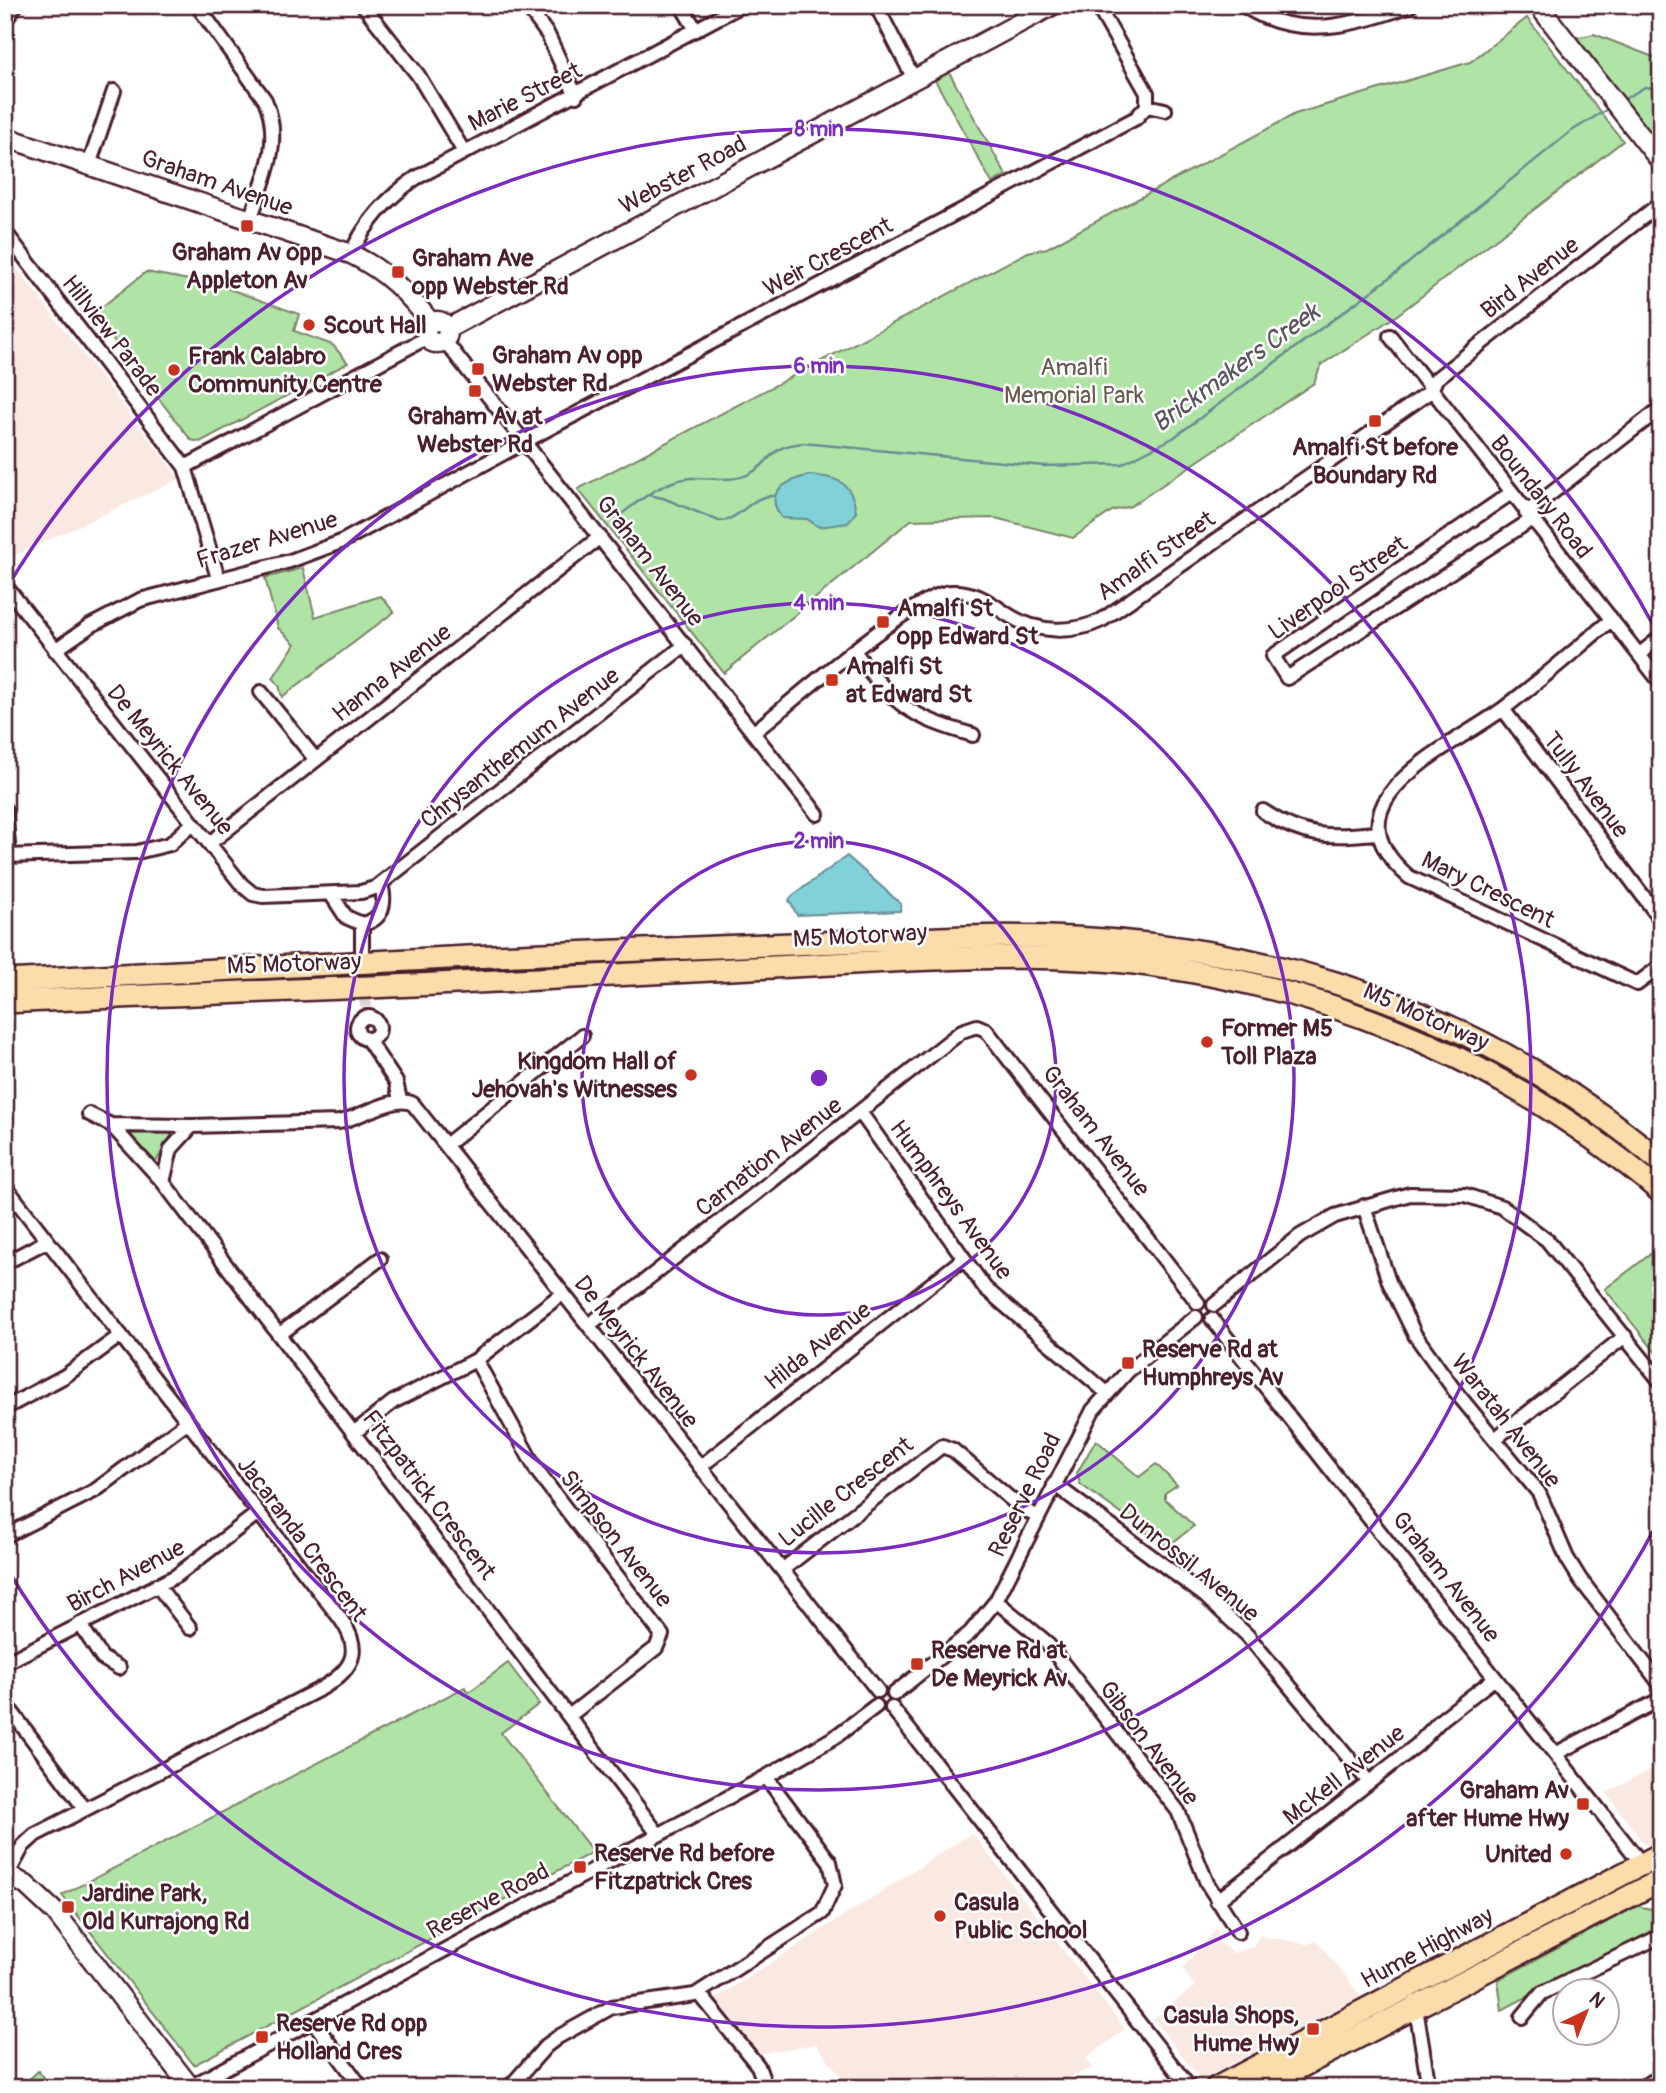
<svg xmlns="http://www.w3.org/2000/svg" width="1666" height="2093" font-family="Pangolin,sans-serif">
	<rect width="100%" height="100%" fill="#fff"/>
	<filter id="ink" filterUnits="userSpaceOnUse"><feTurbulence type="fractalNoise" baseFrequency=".0143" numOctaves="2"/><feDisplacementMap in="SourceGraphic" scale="14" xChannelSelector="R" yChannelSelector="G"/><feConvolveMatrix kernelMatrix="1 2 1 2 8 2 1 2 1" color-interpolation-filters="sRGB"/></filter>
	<g filter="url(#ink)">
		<path fill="#fae9e3" d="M5 253 180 479 5 560Z
			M1661 1764V1840L1650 1845 1644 1844 1606 1793Z
			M972 1833 1125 2029 1086 2059 1093 2068 1043 2088H850L816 2044 757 2054 715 1999Z
			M1217 1928 1219 1943 1234 1953 1253 1946 1260 1936 1307 1944 1317 1941 1361 1996 1201 2080 1153 2019 1195 1986 1182 1969Z"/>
		<path fill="#afe4a6" stroke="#7c8268" stroke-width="2" d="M1527 18 1623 141 1396 316 1321 365 1314 383 1131 506 1112 511 1073 538 995 518 911 520 724 673 578 489 1028 252 1047 248 1295 114 1470 62Z
			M1594 34 1661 60V141L1653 147 1570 39Z
			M945 65 1006 175 992 183 931 73Z
			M146 272 221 286 299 314 294 331 333 345 348 363 200 442 191 440 93 314Z
			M303 568 315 617 381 596 394 612 282 697 279 685 273 678 295 644 278 628 265 578Z
			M126 1130 171 1131 172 1134 154 1165 125 1133Z
			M1661 1246V1359L1605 1289Z
			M1096 1440 1139 1477 1156 1464 1177 1485 1165 1493V1499L1194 1526 1167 1547 1080 1484 1077 1473Z
			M508 1663 539 1704 501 1733 593 1852 194 2065 62 1895 465 1687 469 1692Z
			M1637 1906 1651 1909 1656 1916 1654 1930 1502 2010 1498 1980Z
			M38 2071 50 2085 47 2088H20Z"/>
		<path fill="#80d1d8" stroke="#6a8a93" stroke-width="2" d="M809 475C838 477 852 482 856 512L848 523 819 527 807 519 782 518C762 492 786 481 809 475Z
			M847 856 901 904 900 911 797 915 789 900 792 896Z"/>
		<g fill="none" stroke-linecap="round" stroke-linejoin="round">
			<path stroke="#6a8a93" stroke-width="2.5" d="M1621 101 1645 87 1661 89
				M648 495 663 498 719 521C742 520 750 494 775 496
				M615 519C638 502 661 481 690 478 710 477 731 483 749 474 774 462 765 447 803 443L1044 466 1122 464 1173 438 1396 273 1570 132 1609 108"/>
			<path stroke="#dbd2d5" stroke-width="12" stroke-dasharray="12 6" stroke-linecap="butt" d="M363 959 366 1008"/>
			<defs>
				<path id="street" d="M197 5 265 100C283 141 264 180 250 219
					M363 5 418 75 464 152
					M526 5 548 35 576 96
					M681 5 696 30
					M876 5 914 79
					M1243 5C1297 42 1355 25 1411 5
					M5 21 16 5
					M1147 106 1165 110
					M89 165 114 91
					M5 232 185 467 218 578
					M351 254C365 223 388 197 416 178L742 5
					M1390 336 1661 683
					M444 340 817 814
					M1431 391 1436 379 1661 203
					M185 467 428 337
					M1511 493 1273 656 1287 678 1531 520
					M1526 513 1661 408
					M8 589 242 885 253 894 263 896 361 892 375 888 685 645
					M1611 620C1575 650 1540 681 1503 709 1449 749 1320 801 1409 877L1637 984 1661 966
					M55 650 90 626 140 600 290 561 341 542 546 430 1136 118 1147 106V93L1097 5
					M855 652C894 705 910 717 973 735
					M1639 655 1661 637
					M261 692 316 760
					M1503 709 1661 920
					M753 733C788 705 914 593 952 592 976 591 990 603 1010 616 1037 633 1073 634 1102 620L1431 391
					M5 810 9 855
					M1263 811C1304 839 1329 837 1377 833
					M210 843 600 537
					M5 856 137 852 170 844 193 823
					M331 894 346 917 362 924
					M362 924C384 920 386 902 381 884
					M362 924V951
					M357 1028a11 11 0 1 1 22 0a11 11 0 1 1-22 0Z
					M368 1040 396 1082 400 1100
					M860 1112 985 1288 1107 1393
					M89 1114 111 1125 192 1126 339 1122C359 1118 396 1094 413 1104L878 1691
					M111 1125 163 1182
					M192 1126 171 1149 163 1182 658 1834
					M446 1145 582 1036
					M5 1186 340 1618C363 1650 354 1669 322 1688L35 1835 23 1846 8 1874
					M1364 1206 1389 1282 1415 1335 1455 1391 1539 1493 1567 1558 1580 1579 1661 1685
					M5 1263 47 1241
					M1214 1305 1300 1236 1335 1216 1410 1194 1465 1195 1502 1207 1547 1240 1661 1382
					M1212 1319 1645 1868
					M589 1325 962 1031 977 1026 986 1030 1198 1303
					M280 1334 380 1259
					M476 1360 537 1471 662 1635 656 1648 569 1716
					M5 1408 65 1376 121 1335
					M355 1432 393 1402 476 1360 563 1293
					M1495 1439 1625 1336
					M700 1467 963 1259
					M1054 1484 1205 1596 1248 1636 1368 1781
					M5 1536 96 1490 187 1422
					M782 1570 942 1446 953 1450 1020 1507 1038 1517
					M157 1585 190 1628
					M996 1601 1046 1642 1178 1811 1207 1883 1238 1932
					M80 1624 102 1658 119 1668
					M5 1663 176 1576 258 1513
					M894 1694 970 1633 996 1601 1093 1410 1128 1371 1196 1317
					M5 1703 85 1809
					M892 1708 1190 2088
					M1555 1754 1661 1699
					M1217 1901 1417 1745 1441 1720 1495 1678
					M699 1993 758 2066 766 2088
					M1415 2002 1429 2088
					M1522 2017 1542 1993 1661 1936
					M313 2021 362 2088
					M190 2087 766 1777 835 1737 876 1706
					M509 2088 546 2046 558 2037 612 2007 695 1995 822 1913 835 1885 830 1862 766 1777
					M1640 2088 1661 2077"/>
				<path id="secondary" d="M1538 5 1661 162
					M5 137 351 254C386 271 408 293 431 323
					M426 332a11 11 0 1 1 22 0a11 11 0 1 1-22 0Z
					M447 329 1053 5
					M5 1873 26 1885 55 1912 191 2088"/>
				<path id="highway" d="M5 981 468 957 965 937C1224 929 1460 992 1661 1162
					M5 1002C194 993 384 988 573 977 679 971 785 966 891 961 977 957 1064 954 1149 965 1338 989 1516 1068 1661 1192
					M1216 2088 1661 1854
					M1260 2088 1661 1880"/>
			</defs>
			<use href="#street" stroke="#4a1f2b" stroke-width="18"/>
			<use href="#secondary" stroke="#4a1f2b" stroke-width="23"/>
			<use href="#highway" stroke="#4a1f2b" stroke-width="26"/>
			<use href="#street" stroke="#fff" stroke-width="12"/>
			<use href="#secondary" stroke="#fff" stroke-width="18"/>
			<use href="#highway" stroke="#faddab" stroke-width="21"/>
		</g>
	</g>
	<g fill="none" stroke="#7b2cbf" stroke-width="3.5">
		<circle cx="819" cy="1078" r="237"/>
		<circle cx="819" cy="1078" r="475"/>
		<circle cx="819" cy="1078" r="712"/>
		<path d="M1657 1524A949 949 0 0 1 6 1567M6 589A949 949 0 0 1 1657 632"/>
	</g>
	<g fill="#c8321e" stroke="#fff" stroke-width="2.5">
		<rect x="240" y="219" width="14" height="14" rx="3.5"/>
		<rect x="391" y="265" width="14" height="14" rx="3.5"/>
		<circle cx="309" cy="325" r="7"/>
		<rect x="471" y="362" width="14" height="14" rx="3.5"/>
		<circle cx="174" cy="370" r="7"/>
		<rect x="468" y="384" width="14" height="14" rx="3.5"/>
		<rect x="1368" y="414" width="14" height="14" rx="3.5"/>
		<rect x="876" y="615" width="14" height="14" rx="3.5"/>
		<rect x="825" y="673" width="14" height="14" rx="3.5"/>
		<circle cx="1207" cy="1042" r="7"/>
		<circle cx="691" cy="1075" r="7"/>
		<rect x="1121" y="1356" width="14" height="14" rx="3.5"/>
		<rect x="910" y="1657" width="14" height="14" rx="3.5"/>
		<rect x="1576" y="1797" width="14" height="14" rx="3.5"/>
		<circle cx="1566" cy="1854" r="7"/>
		<rect x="573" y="1860" width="14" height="14" rx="3.5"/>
		<rect x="61" y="1900" width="14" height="14" rx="3.5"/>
		<circle cx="940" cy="1916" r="7"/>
		<rect x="1306" y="2022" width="14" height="14" rx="3.5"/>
		<rect x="255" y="2030" width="14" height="14" rx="3.5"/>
	</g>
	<g text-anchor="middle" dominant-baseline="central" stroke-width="5" stroke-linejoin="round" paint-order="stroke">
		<g font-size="24" fill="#4a1f2b" stroke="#fff">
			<text transform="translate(525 97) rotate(-27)">Marie Street</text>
			<text transform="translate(683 175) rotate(-28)">Webster Road</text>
			<text transform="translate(217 183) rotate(19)">Graham Avenue</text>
			<text transform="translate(828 257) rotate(-28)">Weir Crescent</text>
			<text transform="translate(1530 278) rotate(-38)">Bird Avenue</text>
			<text transform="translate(112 336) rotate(52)">Hillview Parade</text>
			<text transform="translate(1541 497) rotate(52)">Boundary Road</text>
			<text transform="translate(267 540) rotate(-17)">Frazer Avenue</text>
			<text transform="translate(1156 556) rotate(-35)">Amalfi Street</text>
			<text transform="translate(650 561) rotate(52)">Graham Avenue</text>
			<text transform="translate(1338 588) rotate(-35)">Liverpool Street</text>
			<text transform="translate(392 673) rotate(-38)">Hanna Avenue</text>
			<text transform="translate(520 748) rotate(-38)">Chrysanthemum Avenue</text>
			<text transform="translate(170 760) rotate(51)">De Meyrick Avenue</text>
			<text transform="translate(1586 785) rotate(53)">Tully Avenue</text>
			<text transform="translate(1488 890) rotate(26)">Mary Crescent</text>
			<text transform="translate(860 936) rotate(-3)">M5 Motorway</text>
			<text transform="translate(294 964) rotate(-2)">M5 Motorway</text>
			<text transform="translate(1426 1017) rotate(24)">M5 Motorway</text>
			<text transform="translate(1096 1131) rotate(52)">Graham Avenue</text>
			<text transform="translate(769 1157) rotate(-38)">Carnation Avenue</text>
			<text transform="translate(951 1200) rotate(54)">Humphreys Avenue</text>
			<text transform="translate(818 1346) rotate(-38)">Hilda Avenue</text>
			<text transform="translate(636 1352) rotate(52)">De Meyrick Avenue</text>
			<text transform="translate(1506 1421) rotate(52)">Waratah Avenue</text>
			<text transform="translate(846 1492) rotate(-38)">Lucille Crescent</text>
			<text transform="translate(429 1495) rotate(53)">Fitzpatrick Crescent</text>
			<text transform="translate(1025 1495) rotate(-64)">Reserve Road</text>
			<text transform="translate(302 1539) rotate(53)">Jacaranda Crescent</text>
			<text transform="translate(616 1539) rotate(52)">Simpson Avenue</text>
			<text transform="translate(1189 1563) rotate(39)">Dunrossil Avenue</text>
			<text transform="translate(126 1576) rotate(-28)">Birch Avenue</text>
			<text transform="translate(1446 1577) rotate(52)">Graham Avenue</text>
			<text transform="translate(1149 1743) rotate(53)">Gibson Avenue</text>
			<text transform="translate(1344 1775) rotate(-38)">McKell Avenue</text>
			<text transform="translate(488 1901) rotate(-28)">Reserve Road</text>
			<text transform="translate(1427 1948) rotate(-28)">Hume Highway</text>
		</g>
		<g font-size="24" font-weight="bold" fill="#4a1f2b" stroke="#fff" text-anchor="start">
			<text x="247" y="252" text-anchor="middle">Graham Av opp<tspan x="247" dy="28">Appleton Av</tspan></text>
			<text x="412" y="258">Graham Ave<tspan x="412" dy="28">opp Webster Rd</tspan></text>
			<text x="323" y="325">Scout Hall</text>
			<text x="492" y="355">Graham Av opp<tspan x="492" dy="28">Webster Rd</tspan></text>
			<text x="188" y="356">Frank Calabro<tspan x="188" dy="28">Community Centre</tspan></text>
			<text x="475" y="416" text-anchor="middle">Graham Av at<tspan x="475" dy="28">Webster Rd</tspan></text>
			<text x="1375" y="447" text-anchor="middle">Amalfi St before<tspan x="1375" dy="28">Boundary Rd</tspan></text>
			<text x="897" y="608">Amalfi St<tspan x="897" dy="28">opp Edward St</tspan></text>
			<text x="846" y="666">Amalfi St<tspan x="846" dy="28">at Edward St</tspan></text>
			<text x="1221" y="1028">Former M5<tspan x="1221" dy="28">Toll Plaza</tspan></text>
			<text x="677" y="1061" text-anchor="end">Kingdom Hall of<tspan x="677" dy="28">Jehovah's Witnesses</tspan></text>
			<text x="1142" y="1349">Reserve Rd at<tspan x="1142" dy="28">Humphreys Av</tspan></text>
			<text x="931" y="1650">Reserve Rd at<tspan x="931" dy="28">De Meyrick Av</tspan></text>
			<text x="1569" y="1790" text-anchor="end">Graham Av<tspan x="1569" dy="28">after Hume Hwy</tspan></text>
			<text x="594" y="1853">Reserve Rd before<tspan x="594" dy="28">Fitzpatrick Cres</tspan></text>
			<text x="1552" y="1854" text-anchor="end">United</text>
			<text x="82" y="1893">Jardine Park,<tspan x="82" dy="28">Old Kurrajong Rd</tspan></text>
			<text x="954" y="1902">Casula<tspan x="954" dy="28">Public School</tspan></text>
			<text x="1299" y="2015" text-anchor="end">Casula Shops,<tspan x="1299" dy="28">Hume Hwy</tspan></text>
			<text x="276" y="2023">Reserve Rd opp<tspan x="276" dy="28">Holland Cres</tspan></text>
		</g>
		<g font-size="24" fill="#685a50" stroke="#fff">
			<text x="1074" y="367">Amalfi<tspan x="1074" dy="28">Memorial Park</tspan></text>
		</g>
		<g font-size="26" font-style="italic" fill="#5a545f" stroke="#fff">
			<text transform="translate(1236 368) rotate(-36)">Brickmakers Creek</text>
		</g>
	</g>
	<circle cx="819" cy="1078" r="10" fill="#7b2cbf" stroke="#fff" stroke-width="3.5"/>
	<g font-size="21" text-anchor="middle" font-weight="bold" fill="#7b2cbf" stroke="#fff" stroke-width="5" stroke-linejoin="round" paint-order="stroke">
		<text x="819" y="136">8 min</text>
		<text x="819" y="373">6 min</text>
		<text x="819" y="610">4 min</text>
		<text x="819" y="848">2 min</text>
	</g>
	<rect width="1666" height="2093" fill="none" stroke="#fff" stroke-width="28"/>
	<rect x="14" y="14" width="1638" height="2065" fill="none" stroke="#4a1f2b" stroke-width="2.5" filter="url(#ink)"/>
	<g transform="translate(1586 2012) rotate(43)"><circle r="33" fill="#ffffff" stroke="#b7a5aa" stroke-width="2"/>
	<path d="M0-5L12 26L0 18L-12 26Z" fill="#c8321e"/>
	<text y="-10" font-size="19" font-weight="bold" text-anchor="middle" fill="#4a1f2b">N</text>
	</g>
</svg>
